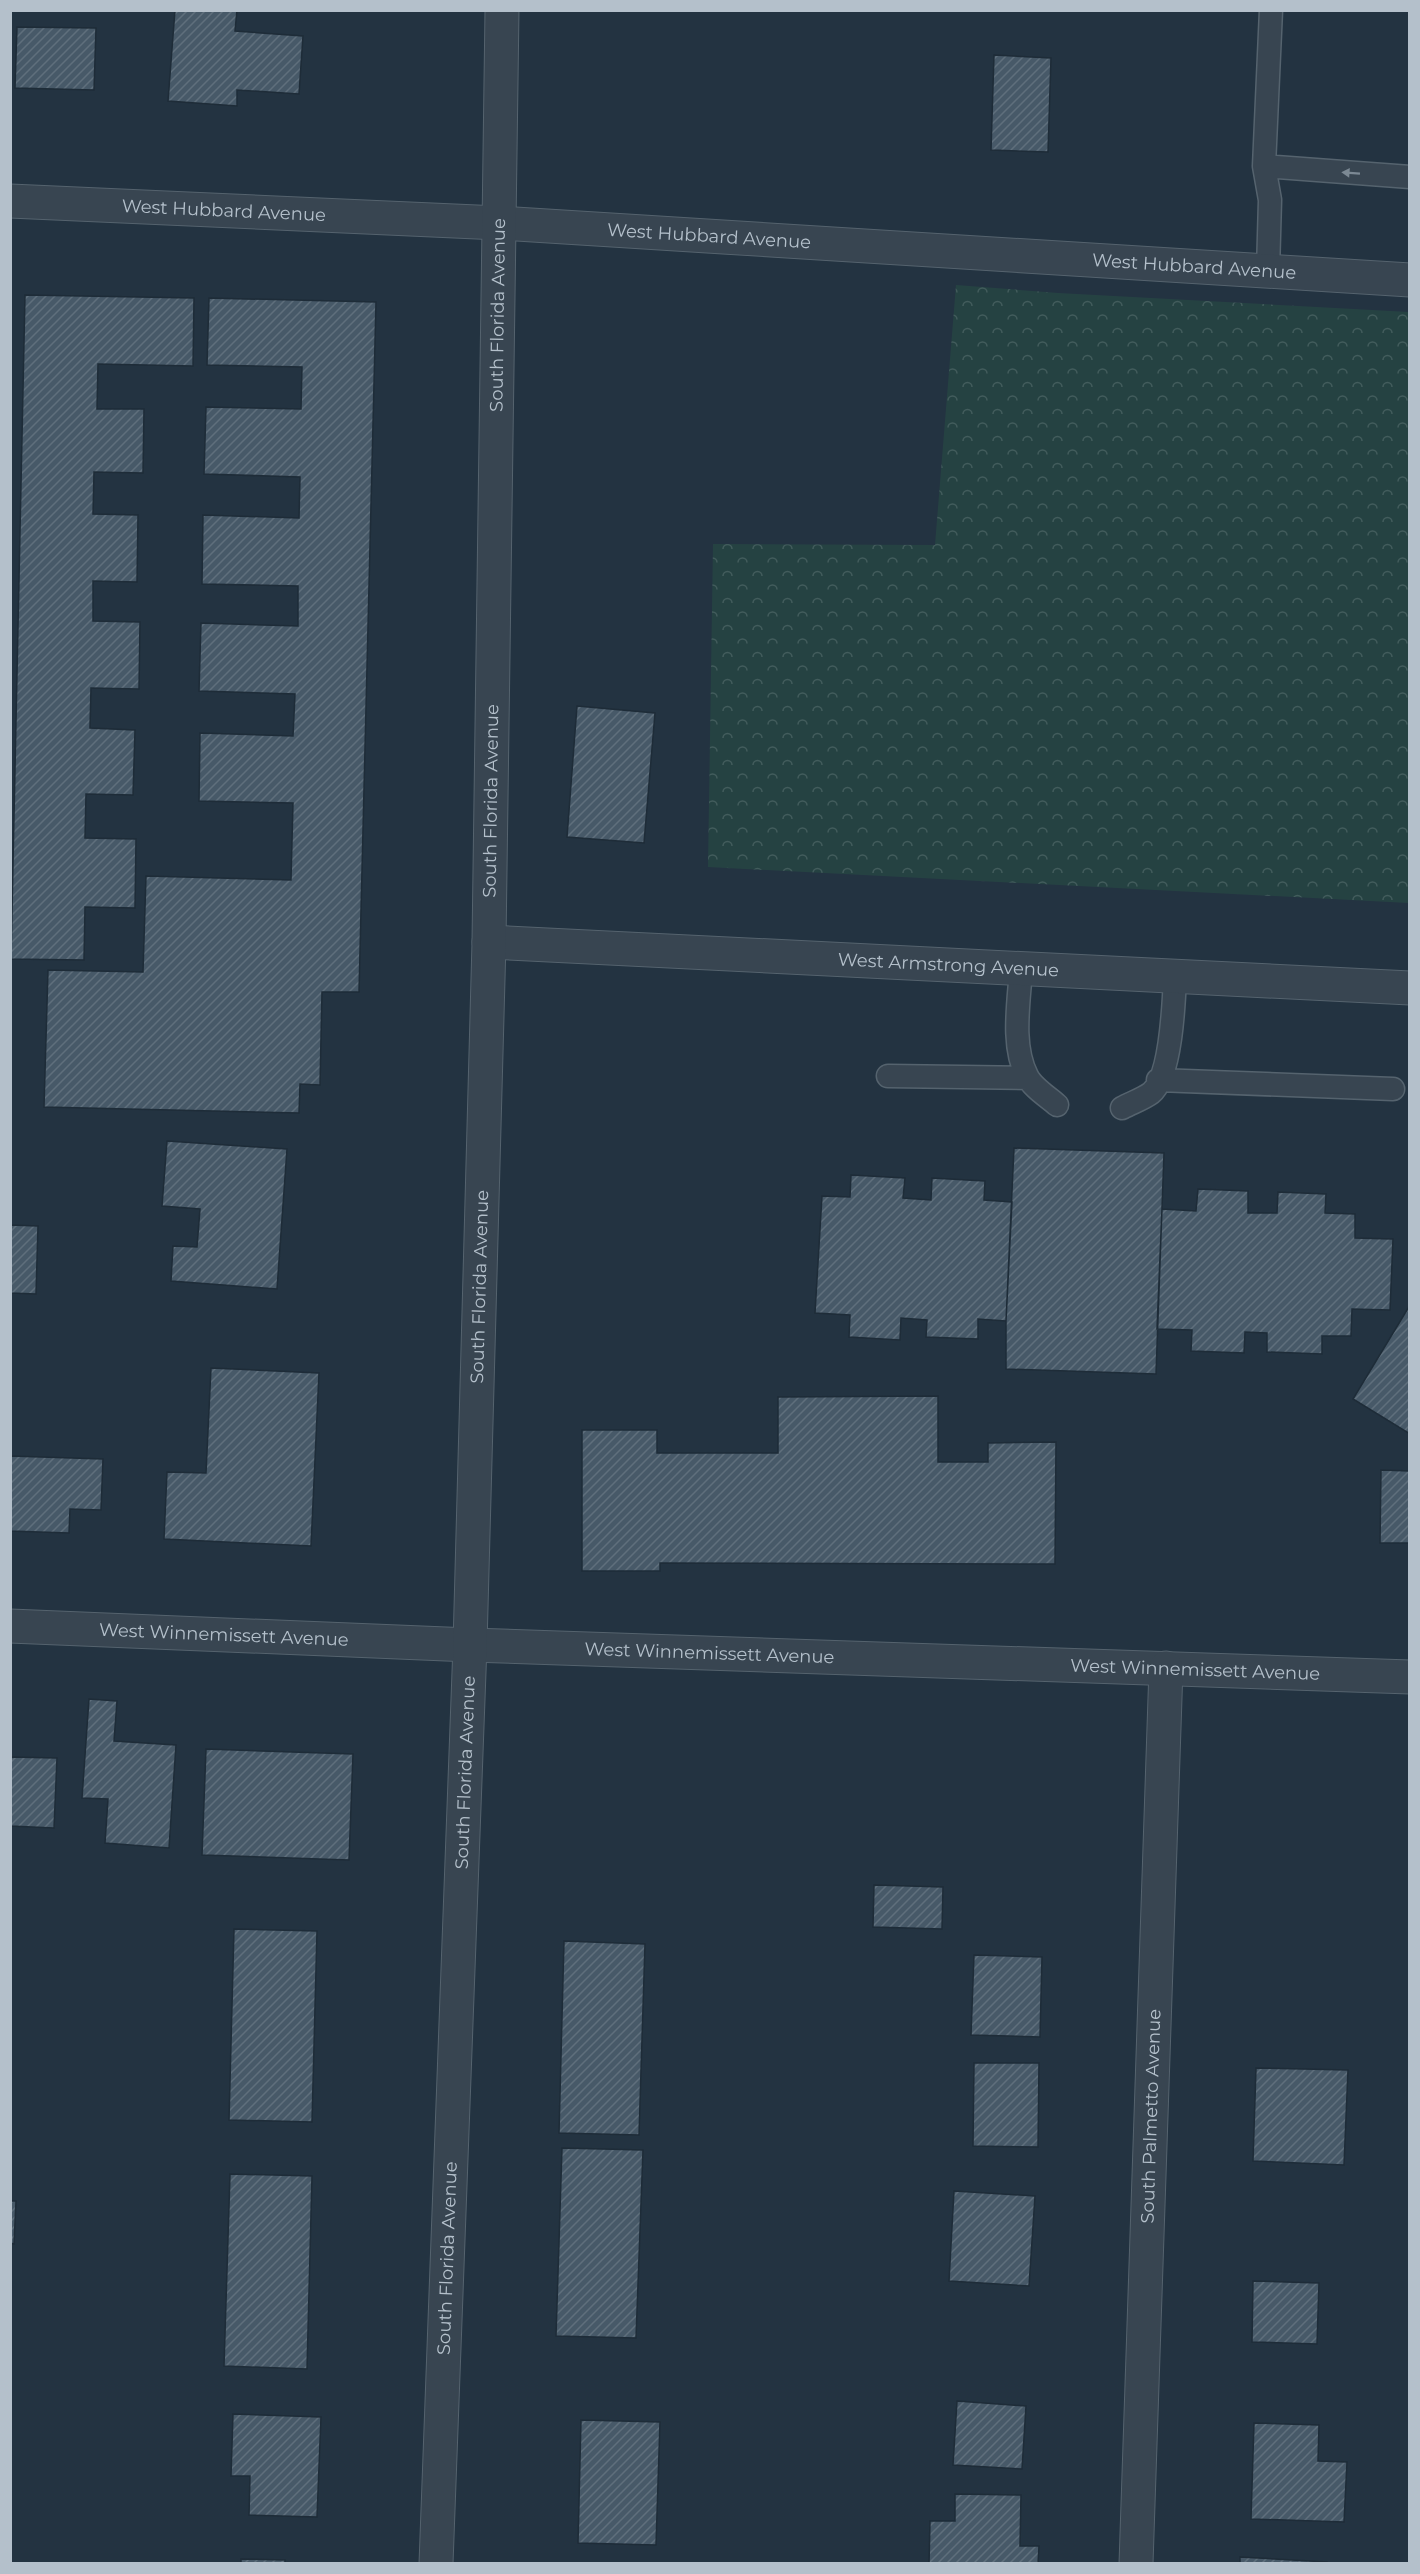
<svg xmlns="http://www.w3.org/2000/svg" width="1420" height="2574" font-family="Montserrat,sans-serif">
	<defs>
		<pattern id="forest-crowns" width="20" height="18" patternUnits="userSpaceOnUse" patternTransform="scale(1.5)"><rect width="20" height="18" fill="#254242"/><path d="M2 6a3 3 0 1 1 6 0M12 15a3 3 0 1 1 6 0" fill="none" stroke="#425c5c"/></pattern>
		<pattern id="building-hatch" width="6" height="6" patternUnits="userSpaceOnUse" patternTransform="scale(1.5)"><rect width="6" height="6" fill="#475968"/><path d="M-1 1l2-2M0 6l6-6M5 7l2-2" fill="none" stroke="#5f6f7c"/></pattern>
	</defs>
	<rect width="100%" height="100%" fill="#233341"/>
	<path fill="url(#forest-crowns)" d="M956 285 1058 293 1409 312V903L708 867 713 544 935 545Z"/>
	<path fill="url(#building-hatch)" stroke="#1e2c38" stroke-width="1.5" d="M175 10H237L235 31 303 36 299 94 237 90V106L168 101Z
		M17 27 96 28 94 90 15 88Z
		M994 55 1051 58 1048 152 991 150Z
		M25 295 194 298 193 366 98 364 97 409H144L143 473 94 472 93 514 138 515 137 582 93 581V621L140 622 139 689 91 688 90 728 135 730 133 795 86 794 85 838 136 839 135 908 85 907 84 960 11 959Z
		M209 298 376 302 359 992H322L320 1085 300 1084 299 1113 44 1107 48 970 143 972 146 876 291 880 293 803 199 801 200 733 293 736 295 694 199 691 201 623 298 626V586L202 584 203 515 299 518 300 477 204 474 206 407 301 409 302 367 207 365Z
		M577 706 655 713 644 843 567 837Z
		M167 1141 287 1149 277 1289 171 1281 173 1246 197 1247 200 1209 162 1206Z
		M1014 1148 1164 1153 1156 1374 1006 1369V1321Z
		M851 1175 905 1178 903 1198 931 1200 932 1178 985 1181 984 1200 1012 1202 1006 1321 978 1319V1339L926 1337 927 1320 901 1318 900 1340 849 1337 850 1315 815 1313 822 1196 850 1197Z
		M1198 1189 1248 1191V1213H1277L1278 1192 1326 1194 1325 1213 1355 1214V1238L1393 1239 1390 1310 1352 1309 1351 1336H1322V1354L1267 1352V1333L1245 1332 1244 1353 1191 1351 1192 1330 1157 1329 1162 1209 1196 1211Z
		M10 1225 38 1226 36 1294 10 1293Z
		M1410 1305V1434L1353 1399Z
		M211 1368 319 1373 311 1546 164 1539 167 1472 206 1473Z
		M938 1396V1462H988V1443L1056 1442 1055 1564 660 1563V1571H582V1430H657V1453H778V1397Z
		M10 1456 103 1459 101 1510 70 1509 69 1533 10 1531Z
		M1381 1470 1410 1471V1543H1380Z
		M89 1699 117 1701 114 1741 176 1745 169 1848 105 1843 108 1799 82 1798Z
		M206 1749 353 1754 349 1860 202 1855Z
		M10 1757 57 1758 54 1828 10 1826Z
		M874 1885 943 1887 942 1929 873 1927Z
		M234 1929 317 1931 312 2122 229 2120Z
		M564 1941 645 1944 639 2135 559 2133Z
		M974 1955 1042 1957 1040 2037 971 2035Z
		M974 2063H1039L1038 2147 973 2146Z
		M1256 2068 1348 2070 1344 2165 1253 2161Z
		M562 2148 643 2150 636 2338 556 2336Z
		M230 2174 312 2176 307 2369 224 2366Z
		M954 2191 1035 2196 1029 2286 949 2281Z
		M10 2201H16L14 2244 10 2243Z
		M1253 2281 1319 2283 1317 2344 1252 2342Z
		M957 2401 1026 2406 1022 2469 953 2465Z
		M233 2414 321 2417 317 2517 249 2515 250 2476H231Z
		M581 2420 660 2422 656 2545 578 2543Z
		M1254 2423 1319 2425 1318 2461 1347 2462 1344 2522 1251 2519Z
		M955 2494 1021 2495 1020 2546H1039L1038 2564H929L930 2521H955Z
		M1240 2557 1327 2562V2564H1240Z
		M241 2559 285 2560V2564H241Z"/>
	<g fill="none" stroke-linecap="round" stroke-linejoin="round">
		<defs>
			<path id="lane" d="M1264 166 1410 177
				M1268 271 1270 200 1264 166 1271 10
				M1021 969C1019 1002 1011 1045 1027 1076 1032 1087 1048 1097 1057 1105
				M888 1076 1028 1078
				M1158 1080 1393 1089
				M1122 1108C1131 1103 1143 1099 1151 1093 1171 1077 1174 1001 1175 976"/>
			<g id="street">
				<path id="s1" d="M10 201 499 223 1410 280"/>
				<path id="s2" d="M489 942 1410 988"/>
				<path id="s3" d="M10 1626 470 1645 1410 1677"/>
				<path id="s4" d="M436 2564 470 1645 489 942 502 10"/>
				<path id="s5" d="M1136 2564 1166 1668"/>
			</g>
		</defs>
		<use href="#lane" stroke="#55636e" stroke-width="25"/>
		<use href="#street" stroke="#55636e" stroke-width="35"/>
		<use href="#lane" stroke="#384551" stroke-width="22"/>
		<use href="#street" stroke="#384551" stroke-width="33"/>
	</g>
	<defs><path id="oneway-solid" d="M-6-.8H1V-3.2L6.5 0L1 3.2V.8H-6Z" transform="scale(1.5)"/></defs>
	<use fill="#7c8994" href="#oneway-solid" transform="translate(1351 173) rotate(-176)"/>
	<g text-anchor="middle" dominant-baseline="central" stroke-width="5" stroke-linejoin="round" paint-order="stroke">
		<g font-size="18" fill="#b4c0cb" stroke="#1c2a36">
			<text stroke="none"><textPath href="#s1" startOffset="214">West Hubbard Avenue</textPath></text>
			<text stroke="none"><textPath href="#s1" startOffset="700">West Hubbard Avenue</textPath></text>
			<text stroke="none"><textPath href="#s1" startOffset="1186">West Hubbard Avenue</textPath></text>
			<text stroke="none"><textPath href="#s4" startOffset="2250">South Florida Avenue</textPath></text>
			<text stroke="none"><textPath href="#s4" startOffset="1764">South Florida Avenue</textPath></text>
			<text stroke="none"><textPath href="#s2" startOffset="460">West Armstrong Avenue</textPath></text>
			<text stroke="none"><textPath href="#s4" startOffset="1278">South Florida Avenue</textPath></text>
			<text stroke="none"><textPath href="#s3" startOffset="214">West Winnemissett Avenue</textPath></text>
			<text stroke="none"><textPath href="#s3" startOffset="700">West Winnemissett Avenue</textPath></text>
			<text stroke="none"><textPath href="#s3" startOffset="1186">West Winnemissett Avenue</textPath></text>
			<text stroke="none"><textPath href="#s4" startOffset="792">South Florida Avenue</textPath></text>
			<text stroke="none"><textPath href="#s5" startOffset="448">South Palmetto Avenue</textPath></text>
			<text stroke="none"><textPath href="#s4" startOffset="306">South Florida Avenue</textPath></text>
		</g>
	</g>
	<rect width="1420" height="2574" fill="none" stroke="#b4c0cb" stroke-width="24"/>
</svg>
